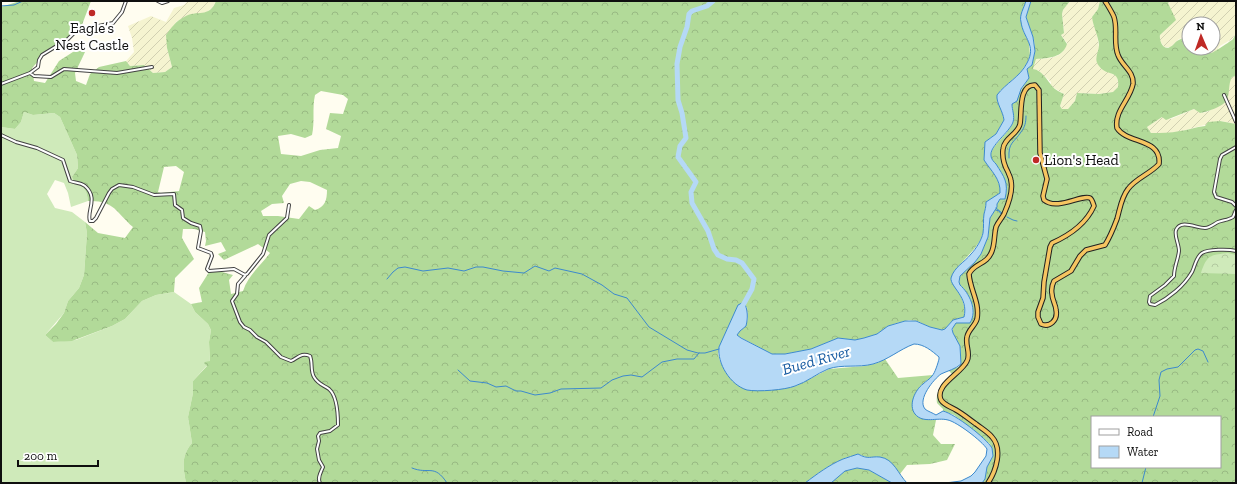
<svg xmlns="http://www.w3.org/2000/svg" width="1237" height="484" font-family="'Zilla Slab',serif">
	<defs>
		<pattern id="farmland-furrows" width="10" height="10" patternUnits="userSpaceOnUse"><rect width="10" height="10" fill="#f5f4d0"/><path d="M-1 1l2-2M0 10L10 0M9 11l2-2" fill="none" stroke="#d1d0b1"/></pattern>
		<pattern id="forest-crowns" width="20" height="18" patternUnits="userSpaceOnUse"><rect width="20" height="18" fill="#b2da99"/><path d="M2 6a3 3 0 1 1 6 0M12 15a3 3 0 1 1 6 0" fill="none" stroke="#98ba83"/></pattern>
		<pattern id="park-crowns" width="20" height="18" patternUnits="userSpaceOnUse"><rect width="20" height="18" fill="#cfeaba"/><path d="M2 6a3 3 0 1 1 6 0M12 15a3 3 0 1 1 6 0" fill="none" stroke="#b1c89f"/></pattern>
	</defs>
	<rect width="100%" height="100%" fill="#fffdf0"/>
	<path fill="url(#farmland-furrows)" d="M188 1H216L212 8 204 14 186 16 176 22 167 48 172 67 165 72 153 73 144 65 130 66 126 61 134 52 132 38 128 26 151 16 166 22 174 8 184 5Z
		M1070 1H1100L1098 9 1092 17 1097 34 1102 69 1117 76 1118 83V87L1114 92 1099 94 1077 93 1075 101 1068 109H1062L1060 106 1064 94 1054 88 1051 85V82L1039 71 1033 69 1036 59 1051 58 1059 55 1063 51 1067 43 1061 35 1064 31 1062 14 1063 10Z
		M1170 1H1236V33L1232 39 1220 46 1216 51 1213 53 1196 49 1192 50 1191 48H1213V24H1189V42L1186 37 1179 39 1171 47H1164L1159 39 1160 35 1175 20 1169 6 1168 3Z
		M1236 76V124L1220 121 1178 132 1164 134 1151 133 1147 127 1162 117 1171 119 1194 109 1201 113 1207 112 1225 102 1230 80 1232 77Z"/>
	<path fill="#cfeaba" d="M24 112 33 115 54 113 60 117 77 155 78 168 72 177 75 184C85 185 87 192 88 201L71 207 68 193 64 183 55 180 47 194 55 208 72 212 85 222 87 233 84 275 79 288 68 301 64 313 45 335 53 342 76 340 112 326 125 319 142 301 156 295 174 292 191 304 195 312 208 324 211 330 209 342 210 362 193 381V393L188 417 192 443C181 456 183 467 186 483H1V127L15 129 21 122Z"/>
	<path fill="url(#forest-crowns)" fill-rule="evenodd" d="M20 1H91L80 30 42 57 32 68 34 81 45 83 59 61 76 50 85 52 75 73 76 81 86 85 90 74 99 67 126 61 130 66 144 65 153 73 165 72 172 67 167 48 166 35C171 28 176 21 184 17 197 9 209 19 216 1H1026L1024 9 1023 30 1029 43 1030 56 1027 63 1020 73 1000 91 997 101 1002 110 1004 120 996 134 989 139 985 145V152L984 158 986 163 995 173 1000 186V193C996 197 989 199 986 205 983 214 985 229 982 236 975 254 956 263 951 279 958 291 967 303 964 317L953 320 945 329 942 330 930 327 917 321 909 320 897 323 888 326 877 334 861 339 855 340 838 338 811 349 785 354H772L738 336V333L746 326 748 318 747 307 738 306 719 347 718 354 720 361 725 371 734 381 747 390H764L796 386 829 369 865 366 877 363 885 359 898 378 933 375C929 380 923 382 919 388 906 407 913 421 936 420L933 435 941 444H955L947 460 930 464 907 465 900 474C882 449 880 464 858 454 853 457 848 456 843 459 829 465 817 474 805 483H186C183 467 181 456 192 443L188 417 193 393V381L207 366 204 363 205 362 210 361 209 342 211 330 208 324 195 312 191 304 202 302 199 288 211 269 233 275 229 280 231 294 243 291C248 276 260 266 270 253L258 244 224 260 218 254 226 251 221 242 205 246 206 241 205 232 194 229H183L182 238 194 259 175 278 174 292 156 295 142 301 125 319 112 326 72 341 53 342 45 335 56 324 64 313 68 301 79 288 84 275 87 233 85 222 98 233 125 238 133 227C116 212 114 200 88 201 87 192 85 185 75 184L72 177 78 168 77 155 60 117 54 113 33 115 24 112 21 122 15 129 1 127V7ZM321 91 343 95 348 99 343 114 330 113 326 129 341 136 338 148 320 150 301 156 281 154 278 136 291 134 305 138 312 135C315 122 312 108 315 95ZM176 166 184 172 179 191 161 193 158 192 164 167ZM301 181 310 182 327 190C327 200 325 207 315 210L309 206 299 219 278 216H263L261 211 272 204 284 203 282 196 290 184Z
		M1031 1H1070L1063 10 1062 14 1064 33 1061 35 1067 44C1063 58 1048 58 1036 59L1033 69C1042 70 1047 80 1052 86 1055 90 1060 92 1064 94L1060 106 1062 109H1068L1075 101 1077 93 1099 94 1113 92 1118 87C1120 69 1107 77 1099 66 1093 59 1099 52 1099 45 1098 35 1093 26 1092 17L1098 9 1100 1H1170L1168 3 1176 20 1160 35C1159 40 1163 51 1170 47 1173 46 1175 42 1177 41 1180 39 1183 38 1186 37L1189 42V48H1191L1192 50C1199 48 1205 53 1211 53 1213 53 1231 41 1233 39 1234 37 1235 35 1236 33V76L1232 77C1228 84 1230 93 1227 100 1224 106 1207 112 1200 113L1194 109 1166 120 1162 117 1147 127 1151 133C1161 133 1170 133 1180 131 1188 130 1196 127 1205 126L1208 122 1220 121 1236 124V483H982L985 479 987 467 993 456 990 444 954 415 943 411V409L937 403C935 391 943 381 952 374L948 370 959 367 961 363 960 346 953 333V326L956 323H968L972 319 971 301 966 292 959 284 960 276 975 262 981 254 988 237 990 218 997 207V204L1000 199H1005C1009 183 1003 177 996 164 994 162 991 159 991 156 990 146 1010 133 1013 122 1015 116 1012 110 1012 104L1029 78 1027 69 1032 65 1035 51 1034 40 1026 17ZM1092 417H1220V467H1092Z
		M857 468 869 470 892 483H831L845 471Z"/>
	<path fill="url(#park-crowns)" d="M1228 253 1236 255V274L1201 273C1207 255 1210 255 1228 253Z"/>
	<path fill="#b5d9f6" stroke="#3c89cd" d="M1026 1H1031L1026 17 1033 37 1035 51 1032 65 1027 69 1029 78 1021 89 1017 101 1012 104C1012 110 1015 116 1013 122 1010 132 989 146 991 156 991 159 994 162 996 164 1004 177 1009 182 1005 199H1000L997 204V207L990 218 988 237 981 254 975 262 960 276 959 282 960 285C969 293 978 310 970 323H956L952 329 953 333 960 346 961 364C956 369 947 371 941 374 934 379 917 399 925 409 927 411 933 413 936 415L943 411C955 414 986 438 992 448L993 456 987 467 985 479 982 483H945L961 481 971 476 975 472 986 456 987 449C982 441 957 422 948 420 937 417 923 424 915 414 908 405 915 390 923 384 926 381 930 379 932 376 935 373 938 363 939 359V357C932 351 924 344 914 344 900 349 888 360 873 364 858 368 842 364 828 369 816 374 807 382 795 386 785 390 758 392 747 390 730 385 717 363 719 347L738 305 744 302C748 310 748 318 746 326L740 331 737 335 741 338 772 354H785L811 349 838 338 855 340 864 338 877 334 888 326 905 321H916L930 327 942 330 945 329 953 320 964 317C969 297 950 287 951 278 954 267 965 262 971 254 976 249 982 239 983 233 984 227 983 220 984 214 985 210 986 207 986 202L1000 193C1001 179 991 171 984 160L985 142 996 134 1004 120C1003 111 996 103 997 95 1006 83 1020 77 1027 63 1037 45 1023 38 1021 22 1019 15 1024 8 1026 1Z
		M858 454C869 460 870 456 880 457 894 459 898 474 907 483H892L869 470 857 468 845 471 831 483H805C817 474 829 465 843 459 848 457 853 456 858 454Z"/>
	<g fill="none" stroke-linecap="round" stroke-linejoin="round">
		<path stroke="#3c89cd" stroke-width="1" d="M1 6 14 5 23 1
			M1009 158C1008 142 1014 143 1021 132 1025 127 1026 122 1026 116
			M996 208 1002 213
			M996 210 999 211 1001 214
			M1007 217 1013 220 1017 221
			M387 279 393 272 398 268 405 267 423 271 448 268 464 271 476 267H483L503 271 524 273 535 266 549 271 555 268 582 274 602 285 614 294 627 298 649 327 687 350 698 353H705L719 349
			M458 370 470 381 487 383 496 387 506 386 516 391H521L535 395 550 393 561 389 601 388 612 380 623 376 631 375 642 377 662 362 677 359H694L699 353
			M1153 417 1160 396 1159 380 1161 372 1167 369 1178 367 1195 350 1198 349 1203 351 1208 362
			M412 468C429 475 434 463 447 483
			M1142 483 1146 467"/>
		<path stroke="#b5d9f6" stroke-width="5" d="M713 1 707 6 692 11 689 14 687 27 680 47 677 64 678 100 682 113 686 138 680 146 678 157 696 182 691 192 692 203 708 231 714 249 718 255 727 259 736 260 742 263 754 279 752 289 742 307"/>
		<defs>
			<path id="minor" d="M158 1 162 3 168 1
				M30 73 34 76 51 77 64 69 117 73 152 67
				M1 84 30 73 38 67 39 60 42 55 68 39 76 31 79 29 89 28 113 23 122 12 126 1
				M1224 95 1236 122
				M1 135 16 142 37 148 63 160 70 181C75 183 80 182 85 186 99 198 86 212 90 221H93L96 218 109 193 112 189 119 185 133 187 154 195 174 194 175 205 182 210 183 218 191 223 200 226 201 231 198 248 211 253 212 256 207 269 209 271 234 269 245 275 247 274 263 254 269 235 287 218 289 205
				M1236 147 1222 155 1220 159 1214 192 1216 197 1232 202 1236 206
				M1236 210 1233 217C1229 220 1223 220 1218 222 1214 224 1210 228 1205 228 1196 228 1181 219 1176 230 1174 236 1179 244 1179 251 1178 260 1174 267 1174 276L1165 285 1150 296 1149 302 1150 304 1155 305C1169 298 1184 286 1192 272 1195 266 1196 257 1202 253 1208 249 1229 249 1236 251
				M245 276 238 284 237 294 232 301 240 322 244 327 250 330 257 337 266 342 281 357 291 361C298 358 301 352 310 356 313 363 310 370 314 377 318 384 323 385 329 389 337 396 338 416 338 425L330 431 320 433 318 436 319 441 317 449 319 460 323 467C321 472 317 478 320 483"/>
			<path id="trunk" d="M988 483C996 471 1003 449 992 437 988 432 981 428 976 424 969 419 963 414 956 410 951 407 944 405 941 400 934 385 962 373 967 361 971 354 965 345 967 337 968 330 975 326 977 319 980 302 970 290 969 274 974 263 987 265 992 251 995 243 994 235 996 227 998 222 1002 218 1004 214 1008 205 1013 190 1011 181 1011 178 1009 175 1008 172 1004 165 1002 157 1003 149 1004 138 1018 134 1020 124 1022 114 1018 84 1035 85L1039 90 1040 153 1047 179 1043 196 1044 200C1057 211 1082 194 1090 198 1092 199 1093 203 1094 206 1086 224 1070 235 1052 243L1050 247 1044 282 1043 298 1038 312V317L1041 324C1050 328 1058 320 1056 310 1056 305 1052 300 1052 294 1051 289 1052 285 1054 281L1071 271 1080 256 1086 250 1105 245C1110 237 1114 227 1117 219 1120 209 1121 198 1128 189 1136 178 1150 174 1159 164 1162 138 1127 144 1117 128 1114 111 1130 100 1133 84 1134 71 1122 66 1118 55 1113 43 1118 29 1114 17 1112 12 1108 6 1105 1"/>
		</defs>
		<use href="#minor" stroke="#424242" stroke-width="4"/>
		<use href="#trunk" stroke="#202020" stroke-width="5.5"/>
		<use href="#minor" stroke="#fff" stroke-width="2"/>
		<use href="#trunk" stroke="#f6c561" stroke-width="3.5"/>
	</g>
	<g fill="#bf2a26" stroke="#fff" stroke-width="1.5">
		<circle cx="92" cy="13" r="4"/>
		<circle cx="1036" cy="160" r="4"/>
	</g>
	<g text-anchor="middle" dominant-baseline="central" stroke-width="4" stroke-linejoin="round" paint-order="stroke">
		<g font-size="15" fill="#0f0f0f" stroke="#fff">
			<text x="92" y="28">Eagle’s<tspan x="92" dy="17">Nest Castle</tspan></text>
			<text x="1044" y="160" text-anchor="start">Lion's Head</text>
		</g>
		<g font-size="16" font-style="italic" fill="#175ba1" stroke="#fff">
			<text transform="translate(816 360) rotate(-16)">Bued River</text>
		</g>
	</g>
	<rect width="1237" height="484" fill="none" stroke="#0f0f0f" stroke-width="4"/>
	<rect x="1091" y="416" width="130" height="52" fill="#ffffff" stroke="#9f9f9f"/>
	<rect x="1099" y="429" width="20" height="6" fill="#ffffff" stroke="#9f9f9f"/>
	<text x="1127" y="436" font-size="12" fill="#0f0f0f">Road</text>
	<rect x="1099" y="446" width="20" height="12" fill="#b5d9f6" stroke="#9f9f9f"/>
	<text x="1127" y="456" font-size="12" fill="#0f0f0f">Water</text>
	<g transform="translate(1201 36) rotate(358)"><circle r="19" fill="#ffffff" stroke="#9f9f9f"/>
	<path d="M0-3L7 15L0 10L-7 15Z" fill="#bf2a26"/>
	<text y="-6" font-size="11" font-weight="bold" text-anchor="middle" fill="#0f0f0f">N</text>
	</g>
	<path d="M18 460v6h80v-6" fill="none" stroke="#0f0f0f" stroke-width="2"/>
	<text x="24" y="460" font-size="12" fill="#0f0f0f" stroke="#ffffff" stroke-width="3" paint-order="stroke">200 m</text>
</svg>
